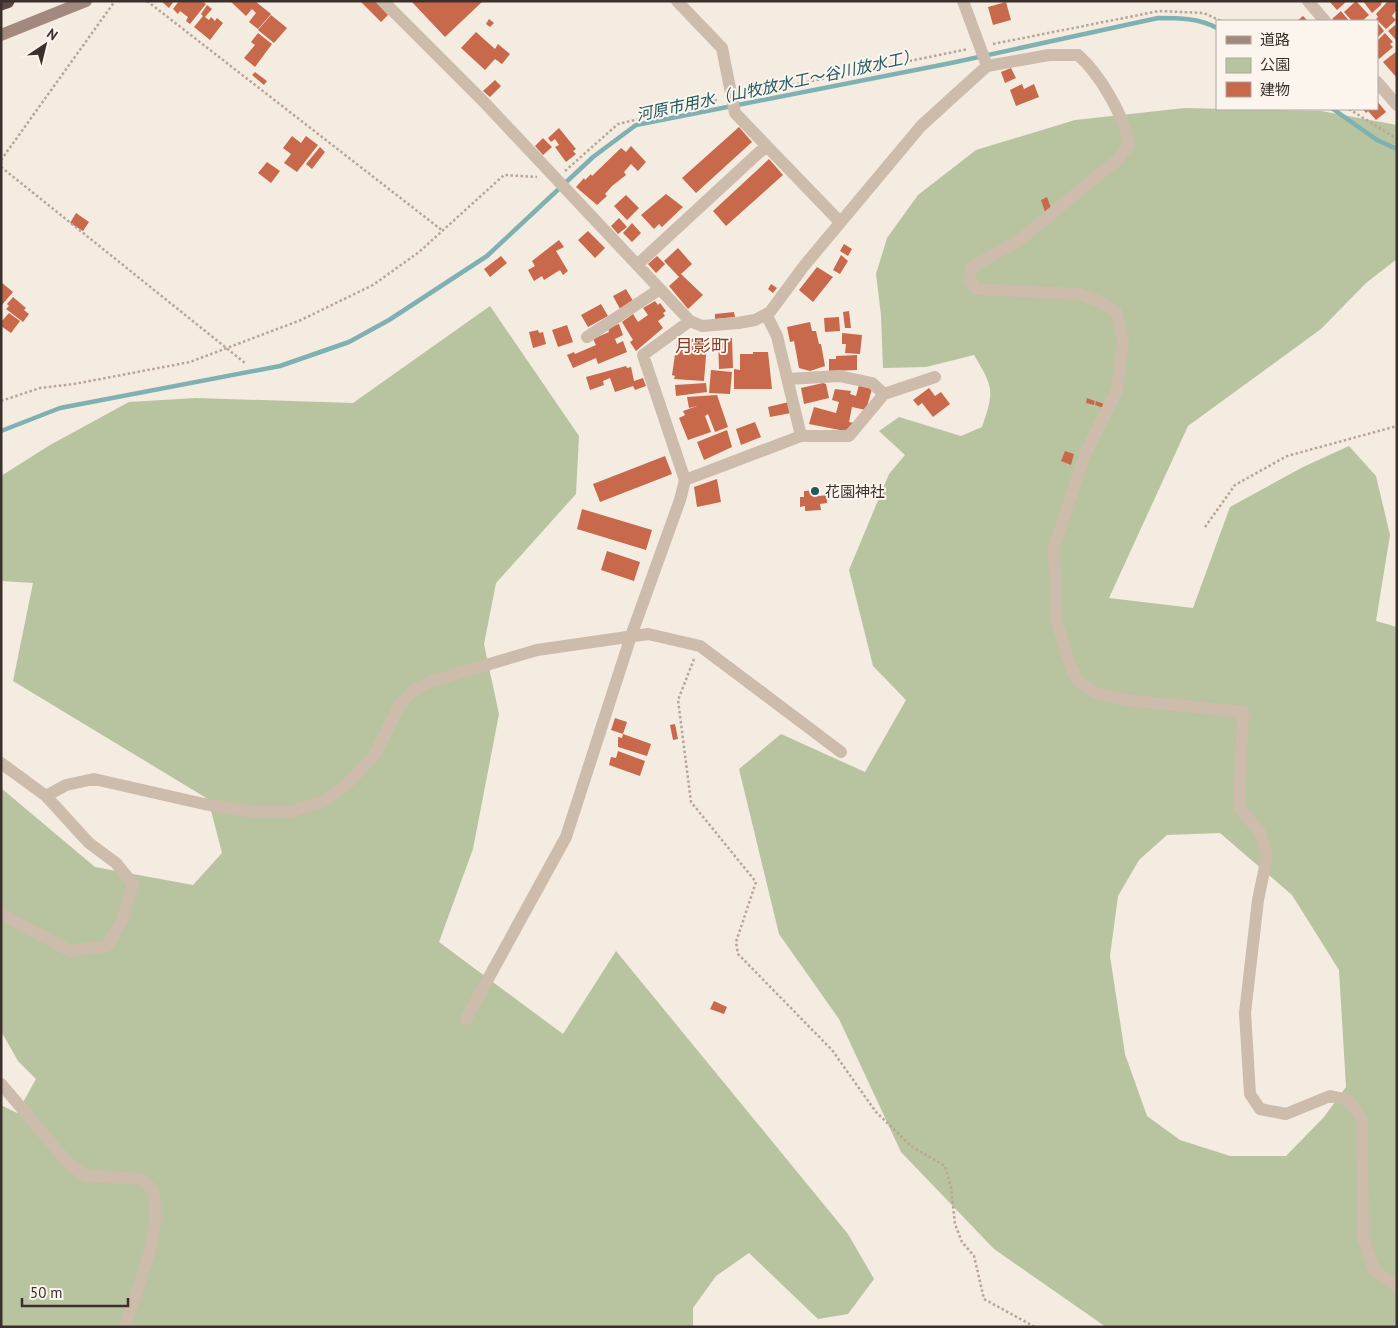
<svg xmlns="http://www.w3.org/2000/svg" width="1398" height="1328" font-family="'PT Sans','Noto Sans JP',sans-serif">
	<rect width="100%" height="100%" fill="#f4ebe1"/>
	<path fill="#b8c4a0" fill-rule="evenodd" d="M1185 108 1321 111 1397 125V259L1366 283 1321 329 1188 426 1109 598 1193 608 1230 507 1303 467 1349 446 1376 476 1390 535 1376 621 1397 627V1327H1106L994 1249 901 1152 839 1019 779 934 739 769 781 734 865 772 906 700 873 666 849 570 889 474 905 455 879 431 899 417 961 436 982 427C995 390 993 387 974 355L926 367 883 368 881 315 876 274 887 238 918 195 976 150 1075 120ZM1220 833 1292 895 1339 970 1346 1087 1324 1117 1286 1156H1230L1180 1140 1147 1116 1125 1054 1110 956 1118 896 1139 860 1167 835Z
		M490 306 579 436 576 494 496 583 484 644 499 714 473 849 439 942 563 1034 616 951 848 1234 874 1279 848 1314 818 1319 749 1253 716 1276 693 1308V1327H1V1105L17 1113 36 1079 18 1061 1 1031V788L95 867 193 885 222 853 208 799 13 681 33 583 1 581V476L50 445 129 402 196 398 353 403Z"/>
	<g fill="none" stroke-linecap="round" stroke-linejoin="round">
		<path stroke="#7fb0b2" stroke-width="4.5" d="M1333 109 1377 140 1397 149
			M1 431 60 408 280 366 349 342 389 320 487 256 593 157 636 125 951 63 1158 18C1178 18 1199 18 1217 28"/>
	</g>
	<path fill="#c8694b" d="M161 1H174L169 8Z
		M179 1H202L206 4 190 24 186 21 188 17 180 11 178 14 173 9Z
		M230 1H255L271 14 258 29 249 22 256 13 252 9 246 16Z
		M360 1H375L388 15 381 22Z
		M411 1H483L445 37Z
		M1329 1H1347L1337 10Z
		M1356 1 1369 15 1362 21H1352L1344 12Z
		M1363 1H1382L1381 5 1372 13Z
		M1388 1H1397V9L1392 16 1396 20 1386 29 1376 19 1378 17 1376 14Z
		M1006 2 1011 20 993 25 988 7Z
		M207 5 212 9 205 17 209 20 211 17 215 21 217 18 223 23 210 40 194 27 203 16 201 14Z
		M1341 11 1349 21H1334L1332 19Z
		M271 15 287 28 274 43 258 30Z
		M1303 16 1308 21H1297Z
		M489 19 494 23 490 27 486 24Z
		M1377 22 1384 31 1377 38Z
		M1395 25 1397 27V41L1388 31Z
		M476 32 495 49 498 44 510 54 502 64 495 59 485 70 461 48Z
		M258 33 272 44 255 67 244 58 255 45 251 42Z
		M1385 33 1393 42 1390 44 1393 47 1379 59 1377 56V41Z
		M1397 51V78L1383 62Z
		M1011 68 1016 78 1005 83 1001 72Z
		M255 72 267 81 264 85 252 75Z
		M495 80 501 86 490 97 483 91Z
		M1022 84 1024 89 1034 84 1039 97 1016 106 1010 90Z
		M1377 101 1386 112 1376 120 1368 111 1366 113 1363 109H1377Z
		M739 127 752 142 696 193 682 178Z
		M559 128 576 149 573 151 576 154 566 162 555 147 559 145 555 139 551 142 548 138Z
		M292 136 301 143 306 136 318 145 297 172 284 163 291 154 283 148Z
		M543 138 552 147 543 155 535 146Z
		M631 146 646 162 638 171 631 164 624 172 626 175 612 186 605 194 607 196 597 205 576 187 584 178 585 180 591 174 592 176 621 148 626 152Z
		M320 147 325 152 312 169 306 164Z
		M769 159 783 175 726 226 713 211Z
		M267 162 280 171 271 183 258 173Z
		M666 194 683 207 662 227 659 224 654 229 641 215Z
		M626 195 639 208 627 220 614 206Z
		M1047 197 1051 208 1045 212 1041 200Z
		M76 213 89 222 83 231 70 223Z
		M619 218 627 227 618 234 611 226Z
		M632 223 641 233 632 242 623 233Z
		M588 231 605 248 595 258 578 240Z
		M559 240 564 247 556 251 568 271 563 275 560 270 544 280 542 276 534 281 528 270 535 266 532 261Z
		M844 244 852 249 848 256 840 251Z
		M678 248 692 264 681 274 703 295 688 309 669 286 679 277 664 261Z
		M841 255 848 261 840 274 833 270Z
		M501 256 507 263 490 277 484 269Z
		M657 256 665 264 656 273 648 264Z
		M817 267 833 277 813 302 799 290Z
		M1 282 13 292 1 306Z
		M771 284 777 288 773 293 768 289Z
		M626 289 633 301 620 309 613 296Z
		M13 297 26 308 24 310 29 314 23 322 6 309 9 306 7 304Z
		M655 301 658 305 660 303 666 311 663 313 665 316 658 321 663 328 636 351 630 342 633 340 622 322 633 314 638 322 648 315 643 308Z
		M601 304 608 316 588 327 581 315Z
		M849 311 851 328H845L843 312Z
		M734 312 735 317 715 319V314Z
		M9 313 20 321 11 333 1 326V322Z
		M839 317 840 331 825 332 824 318Z
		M810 322 812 331H816L819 344H821L825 366 810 371 799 368 794 341 790 342 787 327Z
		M619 324 623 335 615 339 617 344 623 341 627 352 598 364 596 358 573 368 567 355 574 352 575 354 596 345 593 339 609 332 608 328Z
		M567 325 573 342 558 347 552 330Z
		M538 330 539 333 543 332 546 344 533 348 529 332Z
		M842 333 862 335 860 354 845 353 846 344H842Z
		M681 338 698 339 697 342 707 343 704 381 674 379 675 376 672 375 677 341H680Z
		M718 338H732L733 368 719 369Z
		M753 352H768L772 389H734V369L740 370V354H753Z
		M857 355V370L829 371V359H836V356Z
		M626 366 627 368 631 367 634 381 643 378 646 386 635 390 633 386 615 392 610 378 603 381 604 385 590 390 586 377Z
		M711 370 732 372 730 394 709 393Z
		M706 383 707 392 676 396 675 385Z
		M823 383 826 384 829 398 804 404 801 388Z
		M859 385 872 389 866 410 852 407 849 422 854 423 845 431 809 424 814 407 836 413 839 402 832 400 835 389 851 391 850 394 856 396Z
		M929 388 935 396 941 392 950 404 933 417 922 403 918 406 913 400Z
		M717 395 728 427 715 432 708 414 705 416 711 432 688 440 679 418 685 415 683 411 697 406 689 408 687 397Z
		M1087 398 1095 401 1094 405 1086 403Z
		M1096 401 1104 404 1103 408 1095 405Z
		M789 402 791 413 770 417 768 407Z
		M755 422 761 437 741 445 736 429Z
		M727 430 732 447 704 460 697 442Z
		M1065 451 1074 454 1071 465 1061 461Z
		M665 456 672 474 600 502 593 484Z
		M717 479 721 502 697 507 694 487Z
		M818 490 819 496 827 495V503L820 504 821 510 805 511V506L800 507V497H804V491Z
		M582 509 652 530 646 550 577 529Z
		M607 551 640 562 634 581 601 570Z
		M615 718 627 722 623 734 611 730Z
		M675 724 678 739 673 740 670 725Z
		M623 734 651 744 647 756 618 747V737L622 738Z
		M618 751 645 761 640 776 609 765 611 757 616 758Z
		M714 1001 727 1007 724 1014 710 1009Z"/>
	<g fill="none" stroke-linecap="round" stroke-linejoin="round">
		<path stroke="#b9a596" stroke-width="2.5" stroke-dasharray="2.5 2.5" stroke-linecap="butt" d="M147 1 443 231
			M993 44 1159 11 1204 13 1221 21
			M743 95 968 49
			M1349 109 1397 139
			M1 160 115 1
			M1 167 245 363
			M565 171 618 124 718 100
			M1 401 40 388 74 384 190 362 301 320 373 285 419 252 504 175 537 177
			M1205 527 1235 485 1287 456 1397 426
			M694 659 678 700 691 802 756 882 736 942 738 954 832 1050 876 1112 911 1146 945 1166 951 1187 955 1224 962 1242 974 1256 984 1299 1035 1327"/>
		<path stroke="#cdbbac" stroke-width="12" d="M383 1 483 101 690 321 702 326 738 323 755 320 770 312 804 266 921 126 987 66 1049 55H1078C1099 73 1125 117 1129 145L1117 160 1018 241 972 267 969 280 976 289 1079 294 1101 302 1116 312 1123 341 1117 390 1085 454 1054 548 1056 619 1068 658 1076 679 1095 693 1127 700 1243 712 1239 808 1260 832 1267 857 1258 900 1245 1013 1250 1094 1260 1109 1286 1114 1330 1096 1349 1100 1362 1120 1363 1238 1374 1270 1397 1286
			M677 1 722 48 735 113 840 222
			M963 1 987 66
			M1308 1 1325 21
			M1377 82 1397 105
			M637 265 765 147
			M766 314 777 336 801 436H849L884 394
			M587 337 660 289
			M788 379 839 376 872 383 884 394 935 377
			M685 480 801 436
			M1 763 46 796 89 843 116 863 133 884 122 921 107 946 70 951 1 914
			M46 796 66 785 94 779 204 804 253 812H290L324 801 346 785 374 756 400 704 414 690 432 681 537 650 648 634 700 646 841 752
			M466 1019 566 837 631 636 680 500 685 480 643 355 690 321
			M1 1084 69 1164 86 1176 141 1179C145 1182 150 1186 152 1190 166 1222 135 1294 125 1327"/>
		<path stroke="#a18a7d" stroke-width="12" d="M1 35 86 1"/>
		<path stroke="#5c4a42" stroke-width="15" d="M1 3 7 1"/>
	</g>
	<circle fill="#1f5a5e" stroke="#fbf5ee" stroke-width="2" cx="815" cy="491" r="5"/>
	<g text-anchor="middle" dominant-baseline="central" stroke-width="4" stroke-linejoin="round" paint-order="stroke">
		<g font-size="15" fill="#3b302b" stroke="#fbf5ee" text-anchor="start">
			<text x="825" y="491">花園神社</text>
		</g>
		<g font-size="16" font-style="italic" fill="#1f5a5e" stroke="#fbf5ee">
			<text transform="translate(777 85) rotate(-12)">河原市用水（山牧放水工～谷川放水工）</text>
		</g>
		<g font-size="18" fill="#8c3b22" stroke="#fbf5ee">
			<text x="702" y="345">月影町</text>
		</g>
	</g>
	<rect width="1398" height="1328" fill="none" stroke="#3b302b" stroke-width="5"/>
	<rect x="1216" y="20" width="162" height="90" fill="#fbf5ee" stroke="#aea6a0"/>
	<rect x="1226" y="36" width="25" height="8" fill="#a18a7d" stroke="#aea6a0"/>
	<text x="1260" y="45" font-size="15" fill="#3b302b">道路</text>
	<rect x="1226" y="58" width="25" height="15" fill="#b8c4a0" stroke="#aea6a0"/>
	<text x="1260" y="70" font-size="15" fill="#3b302b">公園</text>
	<rect x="1226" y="82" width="25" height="15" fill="#c8694b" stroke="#aea6a0"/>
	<text x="1260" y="95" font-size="15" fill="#3b302b">建物</text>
	<g transform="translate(45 45) rotate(35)" stroke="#fbf5ee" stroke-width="4" paint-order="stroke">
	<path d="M0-4L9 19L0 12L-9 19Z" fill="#3b302b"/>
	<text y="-8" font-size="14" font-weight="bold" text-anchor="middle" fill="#3b302b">N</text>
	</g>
	<path d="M22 1298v8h106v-8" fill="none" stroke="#3b302b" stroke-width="2.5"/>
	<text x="30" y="1298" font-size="15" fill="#3b302b" stroke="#fbf5ee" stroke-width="4" paint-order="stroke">50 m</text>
</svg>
